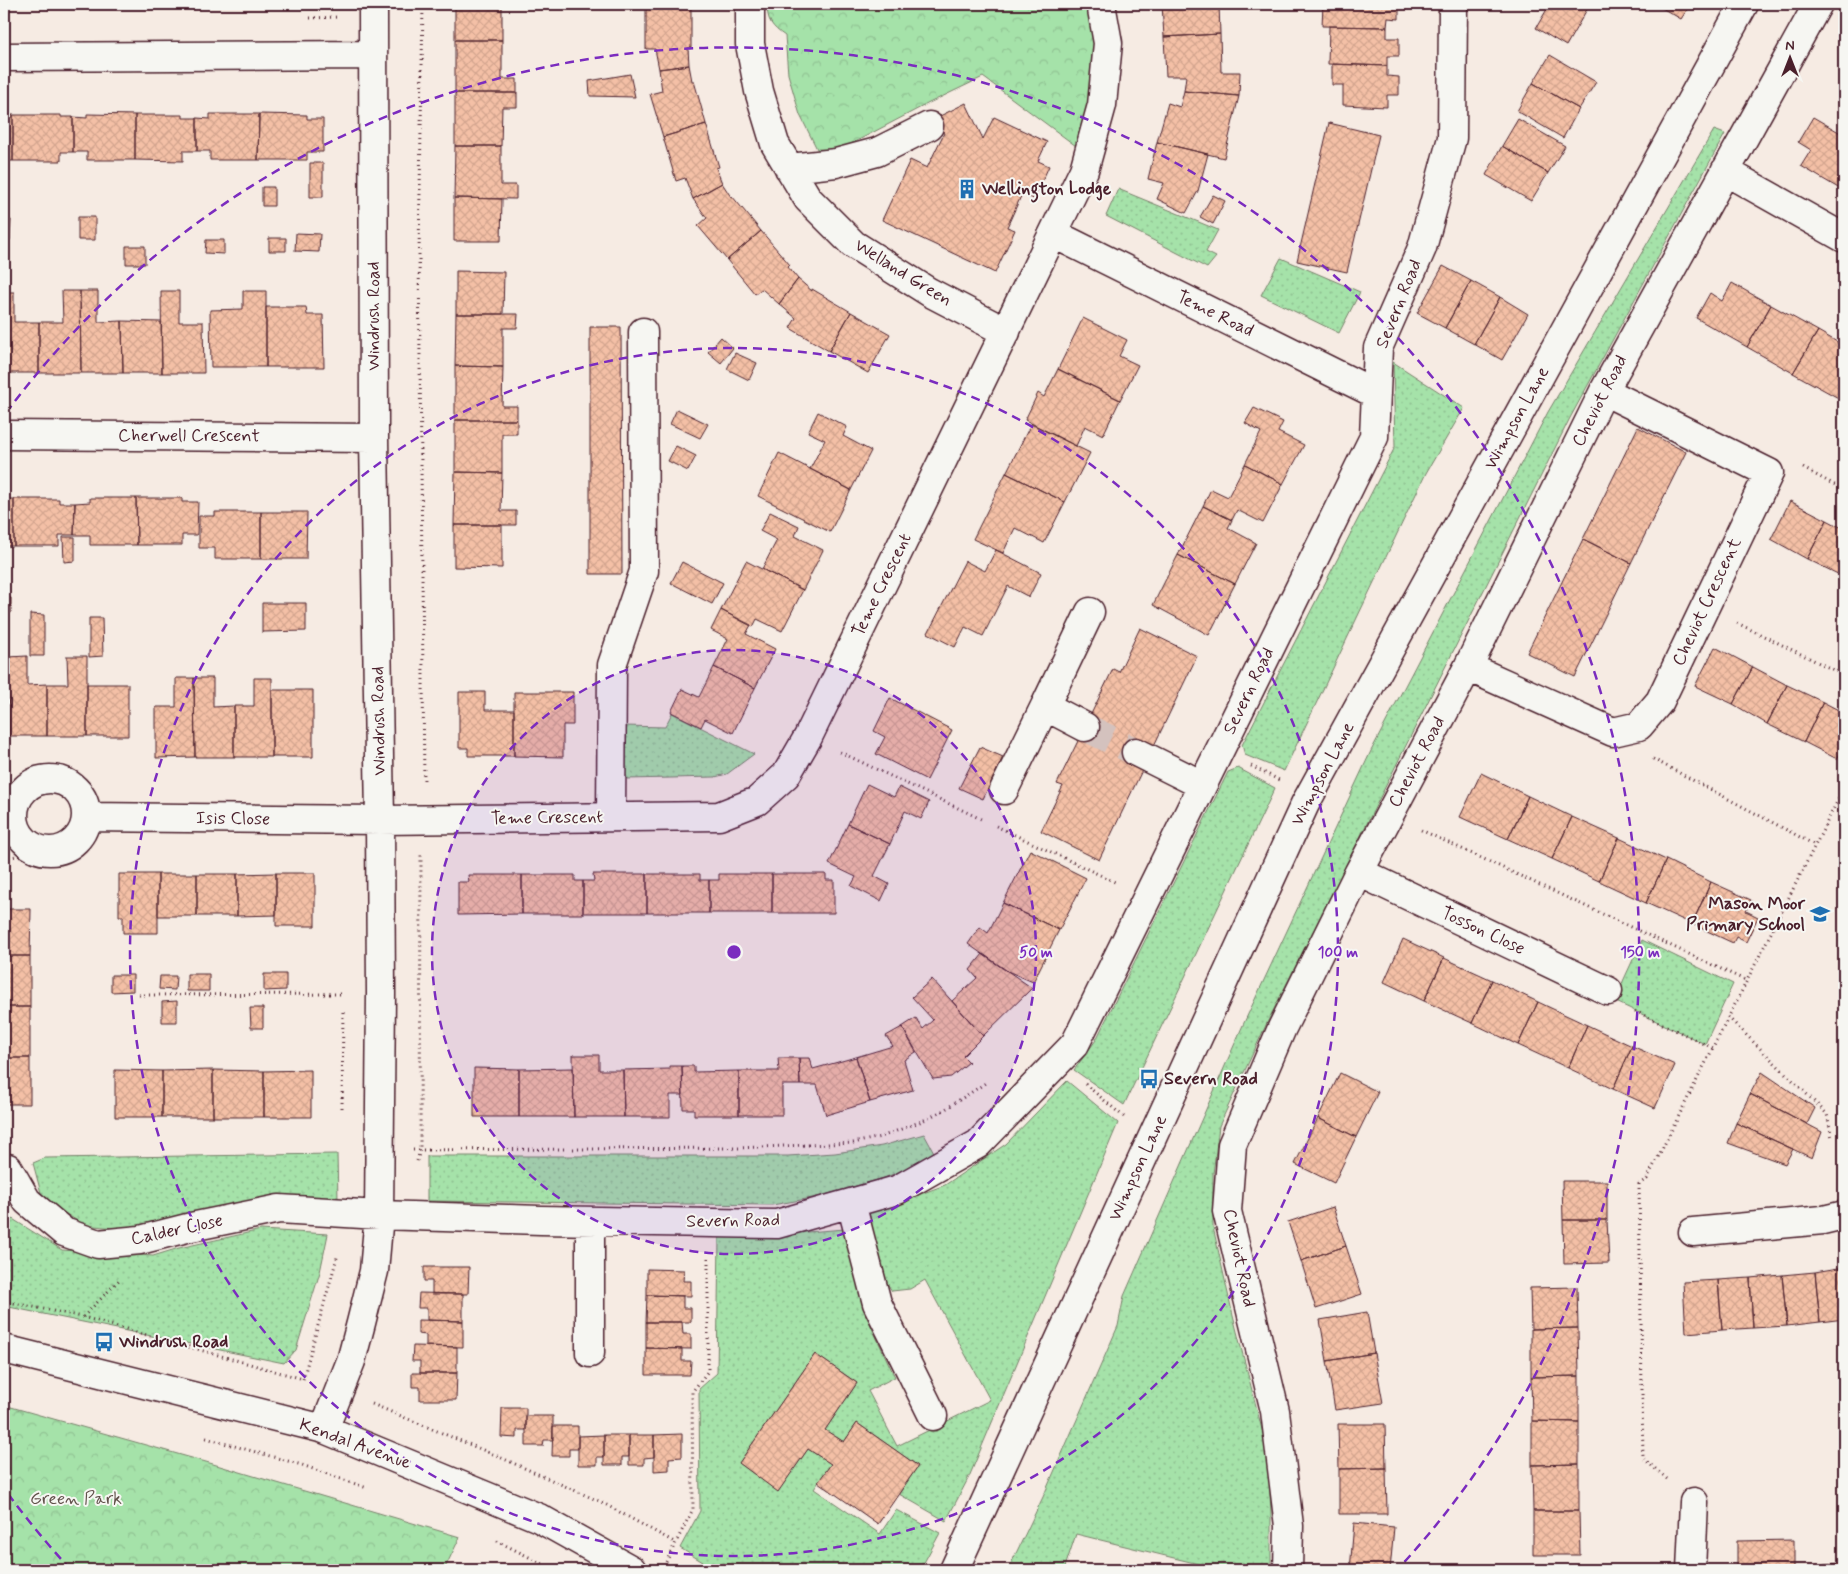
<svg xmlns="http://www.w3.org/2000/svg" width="1848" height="1574" font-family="Mynerve,sans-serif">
	<defs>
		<pattern id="grass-dots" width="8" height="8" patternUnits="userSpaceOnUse" patternTransform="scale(1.25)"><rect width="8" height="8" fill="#a5e2a9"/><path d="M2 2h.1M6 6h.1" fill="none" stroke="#90c192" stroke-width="1.8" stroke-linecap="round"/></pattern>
		<pattern id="park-crowns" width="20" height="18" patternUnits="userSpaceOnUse" patternTransform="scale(1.25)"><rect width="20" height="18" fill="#a5e2a9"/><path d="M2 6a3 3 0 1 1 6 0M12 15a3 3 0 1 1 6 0" fill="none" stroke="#90c192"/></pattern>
		<pattern id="building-cross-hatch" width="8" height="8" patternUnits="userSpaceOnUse" patternTransform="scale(1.25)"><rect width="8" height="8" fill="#f4c0a6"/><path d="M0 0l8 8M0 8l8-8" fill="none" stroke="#d3a58f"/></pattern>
	</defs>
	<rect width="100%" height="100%" fill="#f6ebe3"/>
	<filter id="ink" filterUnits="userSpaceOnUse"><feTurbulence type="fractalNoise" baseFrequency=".02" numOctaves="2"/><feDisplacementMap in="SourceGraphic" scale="10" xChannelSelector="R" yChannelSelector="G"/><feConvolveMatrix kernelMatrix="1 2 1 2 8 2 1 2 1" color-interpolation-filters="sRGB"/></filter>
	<g filter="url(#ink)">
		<path fill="url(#grass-dots)" stroke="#78806a" d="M1714 130 1725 134 1570 418 1267 1023 1219 1126 1213 1174V1227L1233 1316 1268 1453 1271 1513V1570H1223L1076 1534 1064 1570H1008L1043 1497 1118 1326 1124 1296 1243 1025 1371 751 1548 412Z
			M1118 189 1218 230 1206 252 1216 257 1207 268 1106 216Z
			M1281 258 1360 292 1339 333 1261 295Z
			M1393 362 1464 408 1426 473 1284 771 1245 755 1242 745 1395 447Z
			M672 713 754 754 727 774 715 777 627 779 624 770 625 726 665 727Z
			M1238 768 1275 788 1124 1105 1074 1070 1096 1040 1228 772Z
			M1642 940 1733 984 1705 1044 1614 1001Z
			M1067 1081 1118 1123 969 1477 946 1521 899 1494 918 1466 857 1423 844 1442 825 1430 857 1383 815 1354 739 1463 778 1491 808 1449 831 1464 814 1489 880 1534 896 1510 940 1533 920 1570H716L680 1548 700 1511 699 1389 717 1373 719 1238 727 1234H782L845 1229 865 1313 895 1377 868 1391 897 1446 990 1400 925 1280 910 1289 892 1291 883 1277 869 1213 945 1185 1006 1144Z
			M924 1134 936 1156 884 1178 818 1197 772 1205 427 1201V1156H788L835 1153 882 1146Z
			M337 1154 338 1200 135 1230 84 1225 58 1209 41 1193 33 1163 45 1158Z
			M4 1212 11 1218 62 1250 153 1256 179 1248 261 1230 328 1234 320 1272 296 1350 284 1363 4 1306Z"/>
		<path fill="url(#park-crowns)" stroke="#78806a" d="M767 4H1088C1101 50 1090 101 1076 146L983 77 929 103 847 146 834 150 817 149 800 115 788 74 785 36C772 27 767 21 767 4Z
			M4 1405 213 1464 460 1537 444 1570H4Z"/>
		<path fill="url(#building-cross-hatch)" stroke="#4a1f2b" d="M455 4H502V40H455Z
			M646 4H691V48H688L689 65 659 69 655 49H646Z
			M1162 4H1219L1220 34 1164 37Z
			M1323 4H1399V19L1388 18 1387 27 1322 26Z
			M1550 4H1590L1566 46 1536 28Z
			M1655 4H1691L1681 19Z
			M1329 26 1387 27V38H1399V56H1387V66L1328 64Z
			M1220 34 1221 72H1240L1239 96 1184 91 1186 76H1166L1164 37Z
			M455 40H502V79H517V93H455Z
			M1550 55 1596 82 1579 109 1533 83Z
			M1332 64 1387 66V76L1399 77V95H1387V107L1343 105V85H1332Z
			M689 65 692 81H694L706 124 663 137 650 94 662 91 659 69Z
			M630 74 635 97 590 96 589 81Z
			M1533 83 1579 109 1563 138 1517 111Z
			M1184 91 1239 96 1224 158 1157 142 1168 103 1180 107Z
			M455 93H517V107H502L501 146H455Z
			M966 103 983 139 994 117 1047 142 1038 161 1049 166 1034 199 1022 194 1007 227 1015 230 995 273 882 220 910 160 927 168 944 133 936 118Z
			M87 114 135 115V160H87V152H73V117L87 118Z
			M210 114H259L258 160H210V151H197V118L210 119Z
			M259 114 307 115V119H323V152H307V160H258Z
			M4 115H13V161H4Z
			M13 115H61V117H73V152H61V161H13Z
			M135 115H183V118H197V151H183V161L135 160Z
			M1813 117 1844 135V181L1840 189 1801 166 1811 150 1798 142Z
			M1518 119 1565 146 1548 173 1502 146Z
			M1329 123 1379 135 1347 272 1297 261Z
			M706 124 719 167 716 168 722 183 693 199 685 178 676 181 663 137Z
			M1157 142 1208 154 1198 191 1186 213 1157 199 1164 183 1148 179Z
			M455 146H501V185H516V199L454 198Z
			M1502 146 1548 173 1531 201 1486 175Z
			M310 163H323V197H310Z
			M1844 181V191L1840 189Z
			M722 183 731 197 732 196 761 231 727 260 698 226 707 218 693 199Z
			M262 187H274V206H262Z
			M1213 195 1225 201 1213 224 1200 217Z
			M454 198 502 199 501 241H454Z
			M78 217H95V240H78Z
			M4 219 11 220 10 240H4Z
			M761 231 790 265 788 267 798 279 779 304 762 289 755 294 727 260Z
			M296 233 320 234 319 252 295 251Z
			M269 238H286V251H269Z
			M206 240H224V254L205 253Z
			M126 246H145V264H126Z
			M1443 266 1471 281 1445 328 1417 313Z
			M456 271 504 272 503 314H456Z
			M798 279 812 291V289L851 312 829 351 790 328 796 318 779 304Z
			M1471 281 1500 297 1474 344 1445 328Z
			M1732 283 1771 305 1747 347 1696 318 1710 293 1722 301Z
			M62 291H80L81 373H39V322H63Z
			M80 291H98V322L122 321 123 373H81Z
			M161 291H179V322H203L204 373H162Z
			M243 291H266V367H211L210 310 243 309Z
			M4 292H14V322H39V373H4Z
			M1500 297 1528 314 1502 360 1474 344Z
			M1771 305 1818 331 1793 373 1747 347Z
			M266 307H306L307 315H323L324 367H266Z
			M851 312 890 334 868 373 829 351Z
			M456 314H518L517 328H503V367L455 366Z
			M1083 318 1127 340 1119 356 1138 365 1120 400 1058 369Z
			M122 321 161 322 162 373H123Z
			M590 327H621L622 574H590Z
			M1818 331 1844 346V396L1842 400 1793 373Z
			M721 337 733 348 721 363 708 352Z
			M735 353 757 363 749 380 727 369Z
			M455 366 503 367 502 406H517V420H455Z
			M1058 369 1120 400 1103 435 1085 426 1076 446 1025 420 1038 393 1044 397Z
			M1254 408 1283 422 1278 432 1304 445 1283 484 1245 464 1261 432 1245 423Z
			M677 409 708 424 700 438 670 424Z
			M818 412 847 427 843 436 871 451 851 490 810 469 825 440 808 432Z
			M455 420H517V434H502V473L455 472Z
			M1031 424 1090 453 1065 502 1006 473Z
			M1638 427 1686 452 1631 563 1583 539Z
			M676 446 696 456 688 471 668 461Z
			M779 453 851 490 830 532 758 496Z
			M1245 464 1283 484 1263 523 1237 510 1232 520 1203 506 1211 489 1228 497Z
			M455 472 502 473 501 511H516V525H454Z
			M1006 473 1065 502 1044 543 1015 528 1003 553 973 539Z
			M90 498H136L137 545H90V535H74L75 503 90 502Z
			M136 498H182V502H198L197 535H182V545H137Z
			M4 499H14V546H4Z
			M14 499H59V503H75L74 535H59V546H14Z
			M1790 501 1827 520 1807 559 1771 539Z
			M1203 506 1232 520 1228 528 1256 543 1235 584 1178 555Z
			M215 512H261V559H215V548H199V516H215Z
			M261 512H307L306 559H261Z
			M770 512 799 526 795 536 823 550 803 590 762 569 777 540 760 531Z
			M1827 520 1844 529V577L1807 559Z
			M454 525H502V568L454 567Z
			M63 537H75V561L64 562Z
			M1583 539 1631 563 1575 677 1527 653Z
			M996 550 1041 573 1029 597 1008 586 983 636 965 627 955 647 928 633 965 561 985 571Z
			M1178 555 1235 584 1209 635 1153 605Z
			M746 561 803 590 782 631 757 619 753 627 721 610Z
			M682 562 723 583 712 604 671 583Z
			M4 598H11V613H4Z
			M262 603H306V631L262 632Z
			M721 610 751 625 746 634 775 649 755 688 714 667 728 639 711 630Z
			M30 614 44 615V656H30Z
			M89 618H102L103 656 89 657Z
			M1140 628 1197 656 1099 860 1041 831 1063 786 1057 784 1113 669 1119 672Z
			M1715 647 1753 667 1733 704 1695 686Z
			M27 656V685L47 684V736H9L8 657Z
			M67 656H87V736H47V684H68Z
			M4 657H8L9 736H4Z
			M714 667 755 688 733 733 705 719 701 727 671 712 682 689 699 697Z
			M1753 667 1787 685 1767 724 1733 704Z
			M176 678H194L195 757 156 758V707H176Z
			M194 678H213V707L234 706V757H195Z
			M254 678H272V757H234V706H254Z
			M87 684H128V736H87Z
			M1787 685 1823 702 1804 742 1767 724Z
			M272 690H313V757H272Z
			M459 692H485V710H514V756H468V748H459Z
			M514 692H573V725H563V757L514 756Z
			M890 698 952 730 927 780 876 754 885 737 874 731Z
			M1823 702 1844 713V745L1837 759 1804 742Z
			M980 747 1003 757 983 799 959 788Z
			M1481 773 1528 796 1508 839 1460 817Z
			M867 784 894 797 899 787 929 802 921 819 905 811 890 844 848 824Z
			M1528 796 1572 817 1552 859 1508 839Z
			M1572 817 1619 838 1599 881 1552 859Z
			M848 824 890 844 874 876 889 884 881 901 851 886 856 877 829 864Z
			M1619 838 1666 860 1646 903 1599 881Z
			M1030 850 1086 878 1059 930 1003 903Z
			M1666 860 1711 882 1692 924 1646 903Z
			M276 873V915L237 916V874Z
			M276 873H315V926H276Z
			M119 874H158V933H123V916H119Z
			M158 874H197V916H158Z
			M197 874H237V916H197Z
			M593 874H647V913H583V881H594Z
			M647 874H700V880H709V913H647Z
			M719 874H772V913H709V880H719Z
			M772 874H826V880H834V913H772Z
			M468 875H522V914L458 915V882H469Z
			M522 875H575V881H583V914H522Z
			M1711 882 1751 900 1746 911 1758 917 1746 942 1736 937 1733 943 1692 924Z
			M1003 903 1059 930 1033 982 1005 970 968 944 980 927 988 933Z
			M4 909H31L30 956H4Z
			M1403 939 1444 958 1424 1001 1384 982Z
			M983 954 1032 988 983 1036 952 1001 977 978 970 970Z
			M4 956H30V1007H4Z
			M1444 958 1492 980 1472 1023 1424 1001Z
			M187 974H209V991H187Z
			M264 974H286V990L264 991Z
			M111 975H133V991L111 992Z
			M160 976H176L175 990 159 989Z
			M932 979 983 1036 963 1056 969 1062 951 1077 933 1079 902 1027 916 1018 923 1029 933 1020 912 997Z
			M1492 980 1538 1002 1518 1045 1472 1023Z
			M177 1001V1022H162V1002Z
			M1538 1002 1587 1025 1568 1068 1518 1045Z
			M4 1007H30V1058H4Z
			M250 1008H263V1028H251Z
			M1587 1025 1632 1046 1613 1089 1568 1068Z
			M902 1027 916 1052 904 1060 913 1090 870 1102 856 1057 893 1046 886 1036Z
			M1632 1046 1675 1065 1655 1108 1613 1089Z
			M573 1055H599V1070H623L624 1117H574Z
			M856 1057 870 1102 826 1115 817 1085H800L799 1058H809L813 1069Z
			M4 1058H30V1104H4Z
			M778 1058H799L800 1085H782V1115H739V1071H779Z
			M670 1066H682L683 1095H670V1117H624L623 1070 670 1069Z
			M682 1066H694V1072L739 1071V1115H694V1109H683Z
			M474 1068 519 1069V1117H474Z
			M573 1068 574 1117H519V1069Z
			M115 1070 162 1071V1117H115Z
			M213 1070V1117H162V1071Z
			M213 1070 264 1071V1117H213Z
			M311 1070V1117H264V1071Z
			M1762 1072 1815 1108 1807 1124 1750 1094Z
			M1340 1073 1378 1092 1356 1137 1318 1118Z
			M1750 1094 1822 1132 1812 1158 1736 1123Z
			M1318 1118 1356 1137 1334 1183 1295 1164Z
			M1736 1123 1793 1149 1785 1164 1728 1143Z
			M1562 1181H1607V1220H1563Z
			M1333 1207 1346 1246 1301 1261 1288 1222Z
			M1563 1220H1607L1609 1263 1564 1264Z
			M1346 1246 1362 1294 1316 1309 1301 1261Z
			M424 1267H469L468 1294H432V1281H424Z
			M1844 1267V1319L1820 1322 1815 1272Z
			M647 1269 684 1270 683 1281H691V1296L647 1295Z
			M1815 1272 1820 1322 1787 1326 1782 1275Z
			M1782 1275 1787 1326 1753 1328 1750 1278Z
			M1750 1278 1753 1328 1722 1330 1718 1280Z
			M1718 1280 1722 1330 1686 1333 1683 1282Z
			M1577 1287 1578 1328 1531 1329 1530 1288Z
			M419 1293 463 1294V1321L427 1320V1308H418Z
			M647 1295 683 1296V1308H691V1322H646Z
			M1367 1312 1374 1353 1327 1361 1320 1320Z
			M418 1320 463 1321V1347L426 1346V1335L418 1334Z
			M646 1322H682L683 1334H691V1349L646 1348Z
			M1578 1328 1579 1376 1531 1377V1329Z
			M413 1346 457 1347V1373H420V1361H412Z
			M646 1348 682 1349V1361H691L690 1375H646Z
			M1374 1353 1383 1403 1335 1410 1327 1361Z
			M815 1354 857 1383 825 1430 844 1442 857 1423 918 1466 878 1524 818 1482 831 1464 808 1449 778 1492 739 1463Z
			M412 1373H457L456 1400H420V1387H412Z
			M1579 1376V1422L1532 1421 1531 1377Z
			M502 1408H526V1430H517V1438L501 1437Z
			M526 1416H553V1440H544L543 1446H526Z
			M1532 1421 1579 1422V1464L1532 1465Z
			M1338 1424H1385L1386 1468 1339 1469Z
			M553 1426H578V1449H569V1456H552Z
			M682 1434V1457L669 1458V1470L654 1471V1435Z
			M604 1435H629V1457H622V1465H604Z
			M604 1435V1457H597V1465H578V1436Z
			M629 1435H654V1457L644 1458V1465H629Z
			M1579 1464V1511H1533L1532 1465Z
			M1386 1468 1387 1514H1339V1469Z
			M1533 1511H1579L1580 1555H1533Z
			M1354 1523 1394 1527 1390 1570H1350Z
			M1794 1540V1570H1737V1541Z
			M1844 1563V1570H1825V1564Z"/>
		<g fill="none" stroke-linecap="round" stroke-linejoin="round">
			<path stroke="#d4c2be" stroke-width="28" stroke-dasharray="28 14" stroke-linecap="butt" d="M1085 727 1136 752"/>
			<defs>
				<path id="minor" d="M750 4V44L759 91 775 144 808 199 853 244 929 292 1006 332
					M4 57 373 55
					M789 168 836 163 877 152 929 126
					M1725 171 1844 238
					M1054 234 1376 394
					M4 435 374 438
					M1468 667 1613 732 1639 726 1660 701 1769 473 1604 391
					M1085 727 1045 706 1090 612
					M1136 752 1202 785
					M14 815a36 36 0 1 1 72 0a36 36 0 1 1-72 0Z
					M1004 790 1045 706
					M86 817 380 820 719 816 757 801 786 775 808 737 1084 170 1102 105 1108 43 1101 4
					M611 817 612 665 644 571 643 332
					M1359 872 1608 991
					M8 1168 27 1201 64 1232 98 1244 140 1240 191 1227 279 1209 379 1215 541 1220 777 1224 897 1190 978 1144 1075 1044 1374 437 1378 348 1422 248 1452 138 1453 4
					M851 1203 877 1303 933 1416
					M1693 1232 1823 1220 1844 1215
					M4 1349 324 1429 539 1518 632 1570
					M590 1353V1221
					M324 1429 351 1361 361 1323 374 1271 379 1215 381 994 380 820 374 438 373 4
					M954 1570 1305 804 1744 4
					M1288 1570 1289 1526 1275 1411 1227 1211 1232 1145 1282 1028 1359 872 1468 667 1604 391 1818 4
					M1691 1570 1694 1502"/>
			</defs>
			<use href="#minor" stroke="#4a1f2b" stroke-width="31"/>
			<path stroke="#4a1f2b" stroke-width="3" stroke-dasharray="1 4" stroke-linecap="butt" d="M423 4 419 252 424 784
				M310 18 339 17
				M1803 468 1844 490
				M1737 623 1844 675
				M840 752 981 819
				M1653 759 1815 845
				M1251 766 1279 780
				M996 826 1117 883
				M1421 830 1747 981
				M4 858 70 848
				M139 995 343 994
				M1635 1011 1713 1048
				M1728 1017 1827 1114 1832 1138
				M1085 1084 1124 1117
				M342 1108 343 1009
				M413 1150 737 1148 853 1143 881 1137 922 1121 944 1110 987 1082
				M417 1161 420 1150 421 855
				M4 1301 83 1317 303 1379
				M83 1317 121 1278
				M303 1379 338 1254
				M372 1404 495 1455 601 1502 676 1543
				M206 1438 302 1465 367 1488
				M1667 1479 1643 1458 1639 1184 1647 1179 1844 788
				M497 1541 543 1564
				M666 1562 693 1509 692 1392 708 1371V1258"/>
			<use href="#minor" stroke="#f6f6f2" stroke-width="28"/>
		</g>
	</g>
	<circle cx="734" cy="952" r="302" fill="#7b2cbf" fill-opacity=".12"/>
	<g fill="none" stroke="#7b2cbf" stroke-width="2.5" stroke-dasharray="9 6">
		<circle cx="734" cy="952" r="302"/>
		<circle cx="734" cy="952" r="604"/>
		<path d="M71 1570A906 906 0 0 1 6 1491M6 413A906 906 0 1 1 1397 1570"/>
	</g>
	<defs>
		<symbol id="building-bare" viewBox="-9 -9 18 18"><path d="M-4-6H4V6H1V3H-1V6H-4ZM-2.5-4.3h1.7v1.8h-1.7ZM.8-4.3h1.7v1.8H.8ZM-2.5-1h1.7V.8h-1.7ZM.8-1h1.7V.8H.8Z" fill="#1f6fb2" stroke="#f6f6f2" stroke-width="2.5" paint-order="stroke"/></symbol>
		<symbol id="school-bare" viewBox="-9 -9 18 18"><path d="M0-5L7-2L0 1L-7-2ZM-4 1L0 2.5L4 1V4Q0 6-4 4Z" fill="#1f6fb2" stroke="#f6f6f2" stroke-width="2.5" paint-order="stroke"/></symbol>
		<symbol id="bus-bare" viewBox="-9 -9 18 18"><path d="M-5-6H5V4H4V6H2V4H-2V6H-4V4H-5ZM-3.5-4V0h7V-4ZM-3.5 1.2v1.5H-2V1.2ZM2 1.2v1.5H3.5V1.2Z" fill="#1f6fb2" stroke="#f6f6f2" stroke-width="2.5" paint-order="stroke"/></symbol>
	</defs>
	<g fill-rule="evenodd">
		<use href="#building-bare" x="953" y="175" width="28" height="28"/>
		<use href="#school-bare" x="1806" y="900" width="28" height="28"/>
		<use href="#bus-bare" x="1135" y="1065" width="28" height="28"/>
		<use href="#bus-bare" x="90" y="1328" width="28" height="28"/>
	</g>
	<g text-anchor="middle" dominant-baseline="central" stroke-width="4" stroke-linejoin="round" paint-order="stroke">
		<g font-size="18" font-weight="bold" fill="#4a1f2b" stroke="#f6f6f2" text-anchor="start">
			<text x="982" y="189">Wellington Lodge</text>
			<text x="1805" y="904" text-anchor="end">Mason Moor<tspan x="1805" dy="21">Primary School</tspan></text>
			<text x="1164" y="1079">Severn Road</text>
			<text x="119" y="1342">Windrush Road</text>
		</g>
		<g font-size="18" fill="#4a1f2b" stroke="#f6f6f2">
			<text transform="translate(903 273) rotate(32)">Welland Green</text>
			<text transform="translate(1399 304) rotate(-68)">Severn Road</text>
			<text transform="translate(1215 314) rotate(26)">Teme Road</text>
			<text transform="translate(374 316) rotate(-90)">Windrush Road</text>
			<text transform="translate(1600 401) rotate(-63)">Cheviot Road</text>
			<text transform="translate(1517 418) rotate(-61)">Wimpson Lane</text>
			<text x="189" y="436">Cherwell Crescent</text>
			<text transform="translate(882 585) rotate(-64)">Teme Crescent</text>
			<text transform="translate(1707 602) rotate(-65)">Cheviot Crescent</text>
			<text transform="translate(1249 691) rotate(-64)">Severn Road</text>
			<text transform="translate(379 721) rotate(-91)">Windrush Road</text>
			<text transform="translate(1417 762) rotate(-62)">Cheviot Road</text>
			<text transform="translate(1323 774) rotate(-62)">Wimpson Lane</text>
			<text transform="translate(547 818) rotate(-1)">Teme Crescent</text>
			<text transform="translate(233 819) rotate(1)">Isis Close</text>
			<text transform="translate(1483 931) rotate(25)">Tosson Close</text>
			<text transform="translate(1138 1168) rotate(-65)">Wimpson Lane</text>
			<text transform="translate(733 1221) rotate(-1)">Severn Road</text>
			<text transform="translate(177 1230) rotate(-12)">Calder Close</text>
			<text transform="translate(1239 1258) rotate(78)">Cheviot Road</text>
			<text transform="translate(355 1444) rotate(20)">Kendal Avenue</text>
		</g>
		<g font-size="18" fill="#61504a" stroke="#f6f6f2">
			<text x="76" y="1499">Green Park</text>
		</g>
	</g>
	<circle cx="734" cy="952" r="8" fill="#7b2cbf" stroke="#f6f6f2" stroke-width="2.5"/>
	<g font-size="15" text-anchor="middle" font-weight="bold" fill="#7b2cbf" stroke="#f6f6f2" stroke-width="4" stroke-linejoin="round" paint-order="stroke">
		<text x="1036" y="957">50 m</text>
		<text x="1338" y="957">100 m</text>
		<text x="1640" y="957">150 m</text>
	</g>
	<rect width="1848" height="1574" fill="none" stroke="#f6f6f2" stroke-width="20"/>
	<rect x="10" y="10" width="1828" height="1554" fill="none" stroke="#4a1f2b" stroke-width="2" filter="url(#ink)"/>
	<g transform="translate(1790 58)" stroke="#f6f6f2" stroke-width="4" paint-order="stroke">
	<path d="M0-4L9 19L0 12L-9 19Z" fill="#4a1f2b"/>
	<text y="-8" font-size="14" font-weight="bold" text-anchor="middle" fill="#4a1f2b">N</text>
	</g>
</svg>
